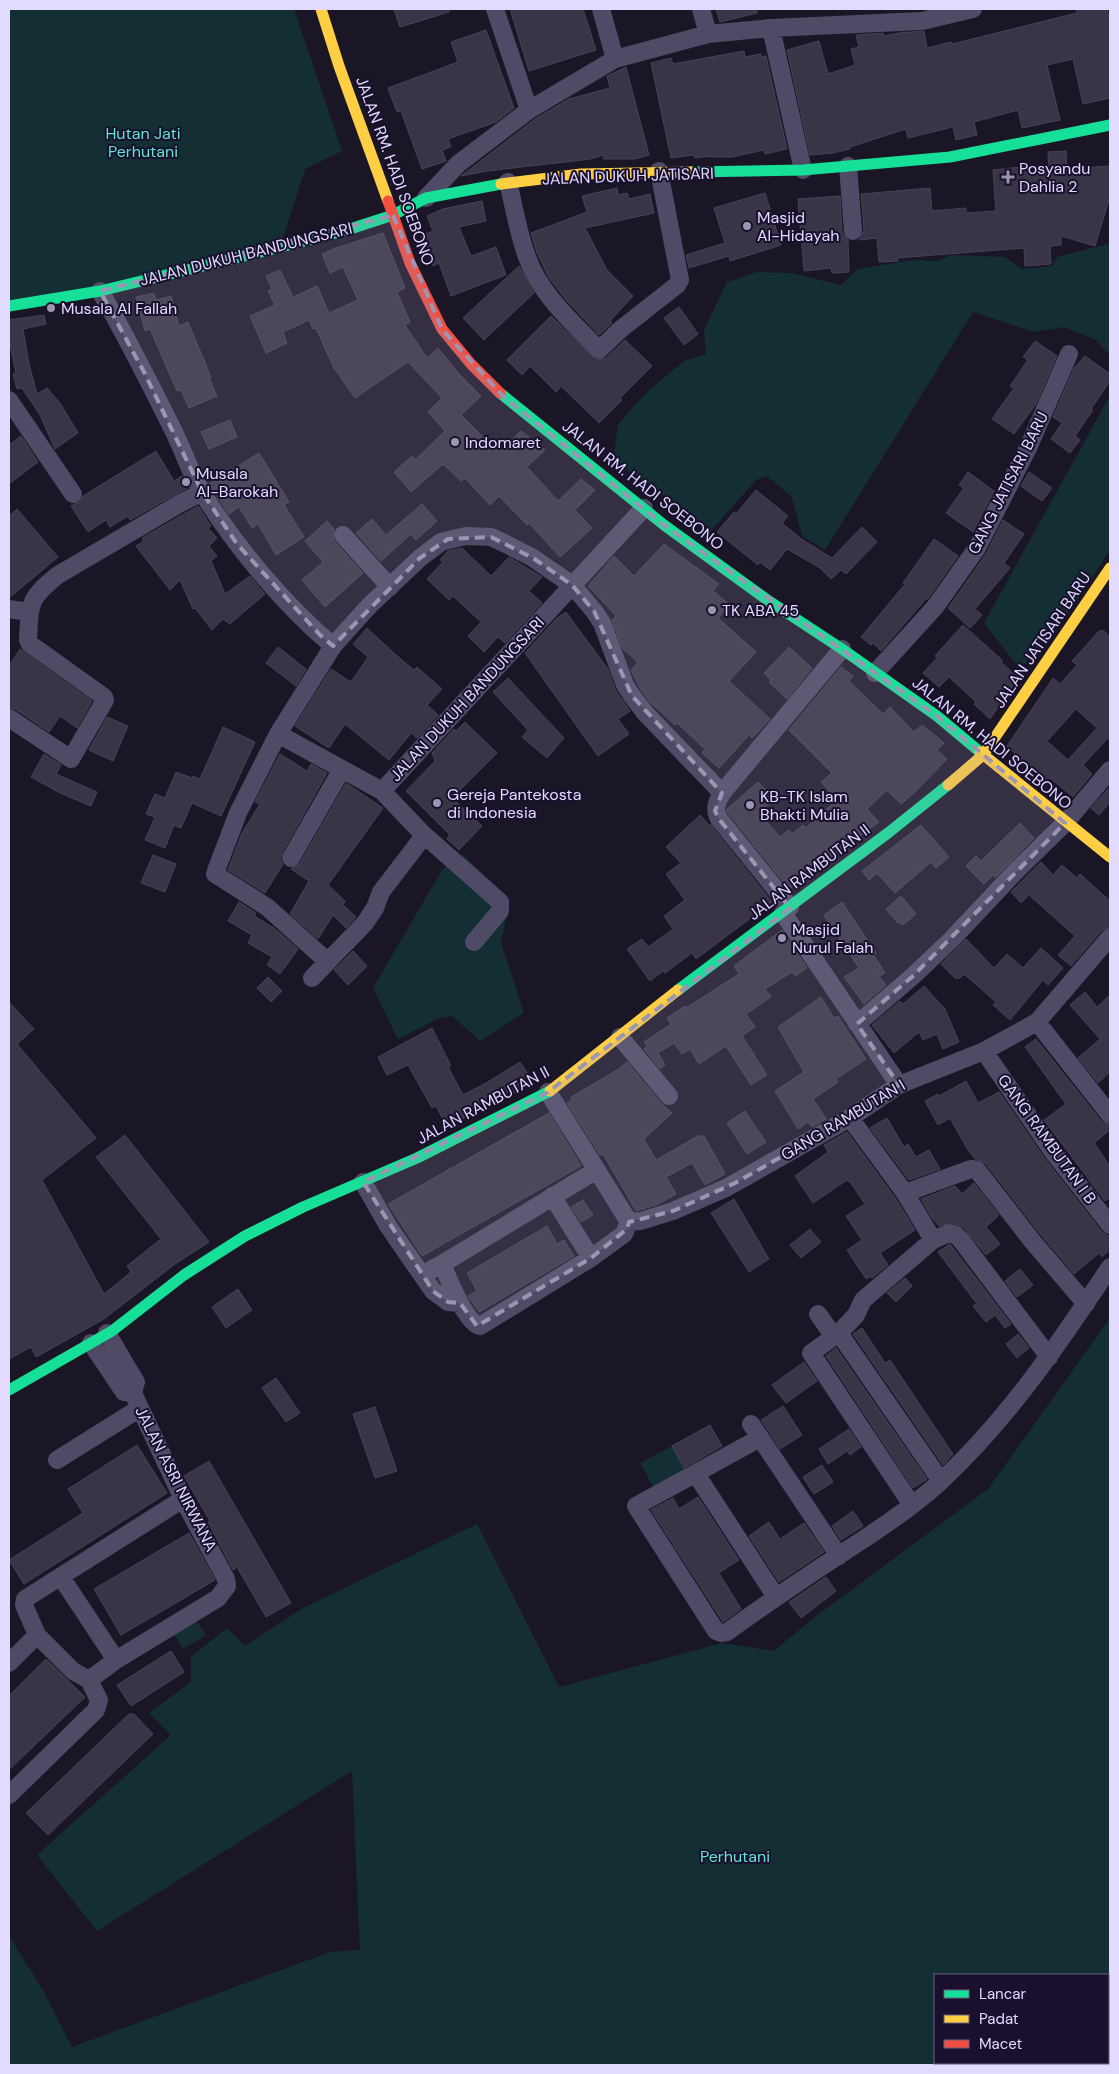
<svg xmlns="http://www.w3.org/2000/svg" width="1119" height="2074" font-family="'DM Sans',sans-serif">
	<rect width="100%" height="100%" fill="#1b1626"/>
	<path fill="#132f34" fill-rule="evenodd" d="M9 9H294L342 151 305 169 281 245 9 305Z
		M1110 241V355L1096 340 1064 327 1034 332 973 312 825 550 802 536 792 497 767 476 756 480 709 533 661 494 620 465 614 454 618 424 647 392 684 361 706 354 704 330 727 282 757 272 792 273 841 285 858 269 913 260 936 261 952 255 1005 257 1022 269 1052 266 1057 257 1108 244Z
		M1110 396V550L1068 614 1020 669 984 623Z
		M462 854 510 899 501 943 524 1013 480 1041 452 1016 439 1018 398 1039 373 988 442 870Z
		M1110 1318V2065H9V1936L43 1990 72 2047 330 1952 360 1950 352 1771 97 1931 37 1855 171 1735 149 1713 191 1682V1657L227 1628 245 1646 303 1608 477 1524 559 1687 722 1643 774 1651 816 1616 988 1489ZM935 1975H1108V2063H935Z
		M672 1446 686 1471 654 1488 640 1463Z
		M196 1620 206 1635 183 1649 174 1634Z"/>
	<path fill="#3a3447" stroke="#484158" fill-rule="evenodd" d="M394 9H449V12L400 27Z
		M510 9H583L596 50 529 71Z
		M716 9H757V13L720 22Z
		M1076 9H1107L1110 24V98L1083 104 1073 59 1047 65 1060 120 1022 128 1018 110 974 122 977 135 956 140 953 127 908 138 906 129 850 147V149L833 153 810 155 787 50 819 41 828 74 855 65 851 49 859 47 856 35 883 33 884 36 899 33 924 31 927 48 951 42 952 44 1077 13Z
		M486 30 514 108 496 122 448 139 451 147 442 150 446 161 422 169 401 111 397 112 388 88 458 62 451 42Z
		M744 51 745 57 761 54V57L766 56 787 149 765 154 764 150 732 157H711V156L695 158 694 155 671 158 651 63 671 58 673 64Z
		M626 67 649 155 635 159H604L603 155 591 159 487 171 461 176 535 119 569 99 610 88 607 76Z
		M1066 151 1067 169 1110 166V200H1109L1095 246 1061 236V245L1050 246 1051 264 1025 266 1024 248 897 258 898 261 879 262 877 238 859 240 864 230 861 194 930 188 932 211 966 208V213L996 211 993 170 1022 167 1023 172 1049 171 1048 152Z
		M617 188 618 195 627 193 629 199 650 194 654 213 585 228 607 270 633 296 610 321 612 323 599 335 566 300 549 278 537 253 531 233 587 212 582 196Z
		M765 193 781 245 730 261 729 256 689 268 686 255 725 243 714 208Z
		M840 196 842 232 848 240 849 272 832 273 831 268 804 271 798 199Z
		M482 201 486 221 459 227 471 256 496 247 506 275 451 296 439 263 433 266 421 236 433 231 427 216 443 209Z
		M383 233 405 288 397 292 410 322 405 325 427 358 438 348 459 374 481 396 461 415 497 451 505 444 507 445 521 431 545 450 527 467 558 501 581 479 595 490 575 510 592 528 560 557 529 523 527 525 499 496 490 505 465 478 461 481 443 464 411 492 394 472 412 456 415 460 445 431 428 412 442 398 408 362 355 398 334 368 316 328 313 329 309 320 283 332 287 343 266 353 250 316 275 305 268 291 272 289 266 276 280 270 293 297 317 286 329 313 358 300 343 267 330 273 322 254 336 248Z
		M519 266 534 293 484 340 463 318Z
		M154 293 156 300 171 296 179 326 188 322 211 377 209 378 217 396 189 408 181 390 177 391 150 329 145 331 136 297Z
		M679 307 698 334 684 345 664 318Z
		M44 315 46 324 23 329 29 364 37 394 47 388 60 403 78 433 55 449 40 415 22 388 17 389 13 374 16 373 9 340V320Z
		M551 316 596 360 606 358 625 340 652 366 620 398 622 400 599 423 561 386 556 392 530 366 522 375 507 360Z
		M1035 341 1057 356 1036 404 1014 434 992 419 1014 388 1010 386 1028 360 1023 357Z
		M1085 356 1110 374V381L1091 409 1093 410 1075 436 1080 440 1070 453 1051 439 1062 423 1053 417 1074 368Z
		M230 420 237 437 209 449 201 432Z
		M21 436 38 462 9 484V445Z
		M156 451 174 481 182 476 187 488 130 520 128 516 110 527 106 520 88 532 71 506 79 502 83 496Z
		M259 453 289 502 284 505 304 537 276 555 258 524 252 528 239 507 229 514 209 484Z
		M968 472 994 491 973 532 946 513 964 488 959 485Z
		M1029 472 1052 488 1042 501 1021 486Z
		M756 490 788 516 782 523 800 538 832 558 862 527 877 542 846 574 841 570 831 579 820 568 787 549 770 570 760 562 758 565 717 532 734 512 736 514Z
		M422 504 437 521 416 540 411 534 381 561 356 533 372 519 386 535Z
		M198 506 211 526 208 528 217 538 209 546 217 556 211 561 225 594 250 576 265 594 230 624 223 619 212 630 195 608 193 609 180 580 170 590 136 546 144 541 142 538Z
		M17 509 58 557 9 598V516Z
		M1003 520 1024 534 1004 563 1010 568 975 609 982 615 970 628 948 608 986 554Z
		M327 521 334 529 333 537 335 542 363 573 325 607 302 580 323 562 305 541Z
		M934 539 958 556 927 600 926 599 881 651 873 643 871 645 861 637 905 584 903 583Z
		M664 544 719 584 713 591 730 605 718 618 756 652 729 681 770 719 752 738 749 735 719 768 702 753 705 749 677 723 675 725 650 702 641 690 631 670 638 662 622 648 612 620 616 616 588 586 614 556 634 576Z
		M462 548 491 576 509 557 542 577 529 591 542 603 505 643 498 637 484 652 468 636 481 622 453 596 449 600 427 579 443 562 440 560 448 551Z
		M566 612 608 669 616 691 630 711 618 719 629 734 598 756 525 653 557 618Z
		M963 625 1003 661 1001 662 1018 678 990 719 974 704 976 702 949 677 939 687 923 673 937 658 935 656Z
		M367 628 396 655 414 670 417 667 442 689 427 705 438 715 417 738 411 733 389 760 345 724 329 748 295 726 331 669 351 682 368 657 353 644Z
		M1100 630 1101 632 1103 630 1110 637V740L1108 738 1083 765 1092 774 1073 797 1050 778 1046 782 1007 746 1053 678 1060 684 1077 665 1072 661ZM1076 709 1097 728 1068 760 1047 741Z
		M278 647 306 669 296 686 266 663Z
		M789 647 812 668 787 699 769 682 771 680 764 673Z
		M20 649 92 701 77 728 60 716 49 732 15 709 9 708V666Z
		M841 667 853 676 849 681 883 714 890 707 914 732 922 725 944 743 937 750 947 759 915 792 901 804 887 790 867 809 879 822 789 889 728 813 727 809 758 782 774 799 759 813 780 837 789 830 792 834 803 825 806 828 837 800 821 782 832 773 789 730Z
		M508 678 564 738 547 758 522 737 528 730 493 692Z
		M107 717 128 726 113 761 89 750Z
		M465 722 497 753 452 798 482 826 459 850 447 839 450 835 406 791 435 761 432 753 454 729 456 731Z
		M223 727 255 742 221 816 192 803 181 828 174 825 165 848 145 840 155 817 146 814 155 794 165 798 176 772 192 778 193 776 200 779Z
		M44 754 61 765 56 774 97 792 91 806 60 793 31 777Z
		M280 754 307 771 311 764 327 773 282 853 280 859 283 864 265 893 228 870 242 833 260 804 255 802Z
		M346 783 383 808 328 885 345 901 343 905 356 917 346 928 333 915 318 939 290 914 309 881 291 869 300 863Z
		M1108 789 1110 791V802L1099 815 1091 808Z
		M700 815 709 825 710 824 772 902 696 959 692 953 665 973 663 971 650 981 627 949 642 939 648 947 673 929 664 916 685 900 666 874 681 863 666 847Z
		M1020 823 1034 838 996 877 993 875 984 884 966 866 976 856 981 861Z
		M921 825 949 857 936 868 931 862 895 893 877 873 869 880 862 871Z
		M153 855 176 864 165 892 141 883Z
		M1041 862 1053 875 1062 865 1077 878 1080 874 1110 901V927L1102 930 1071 966 1058 955 1075 936 1029 895 1021 903 1011 892Z
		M901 896 916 914 903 925 900 922 898 923 886 909Z
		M239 902 256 913 254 916 274 928 298 949 280 974 267 965 272 957 248 943 252 935 228 921Z
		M842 902 876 953 873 954 885 973 879 976 886 985 864 1004 844 977 859 968 824 915Z
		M782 930 807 968 795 976 792 972 765 989 771 997 746 1014 755 1027 742 1036 767 1075 751 1085 726 1046 699 1064 690 1049 682 1054 674 1043 658 1053 665 1065 660 1069 644 1049 647 1046 644 1042 671 1024 667 1018 685 1006 686 1008 739 974 734 966Z
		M966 939 994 968 1007 954 1023 968 1041 948 1063 968 1048 985 1043 980 1010 1020 993 1005 996 1002 964 974 960 978H955L941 964Z
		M353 951 367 966 348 985 334 970Z
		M268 977 282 991 271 1002 257 988Z
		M924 986 945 1009 959 1042 943 1049 937 1034 923 1040 919 1032 894 1053 872 1025 900 1001 903 1004Z
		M1085 992 1097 1007 1110 995V1072L1098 1083 1078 1058 1100 1039 1070 1005Z
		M821 997 834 1018 838 1016 866 1059 836 1079 838 1082 813 1099 826 1119 812 1127 808 1122 798 1129 775 1091 804 1072 778 1027Z
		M9 1002 34 1029 17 1044 96 1138 42 1180 104 1294 131 1272 127 1266 161 1239 96 1157 125 1135 209 1242 175 1264 104 1319 36 1357 31 1347 9 1359Z
		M432 1028 451 1066 448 1067 463 1095 488 1082 520 1062 534 1083 512 1094 510 1091 486 1107 447 1127 436 1106 432 1108 408 1065 387 1075 378 1057Z
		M1036 1039 1102 1122 1110 1126V1130L1094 1143 1110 1166V1197L1105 1201 1044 1120 1066 1104 1025 1047Z
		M627 1062 661 1103 672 1113 644 1139 656 1160 698 1136H704L725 1174 705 1185 692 1163 666 1177 676 1194 656 1205 636 1211 603 1154 600 1155 567 1103 572 1100 571 1097 619 1069Z
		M966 1081 978 1103 999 1092 1045 1159 1102 1232 1110 1237V1250L1102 1257 1099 1253 1074 1274 1041 1235 985 1163 975 1159 968 1150 950 1118 938 1125 925 1101 938 1094 939 1096Z
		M745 1111 766 1142 747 1154 727 1123Z
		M549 1113 581 1166 422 1256 388 1204Z
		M887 1118 904 1147 908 1144 916 1157 929 1150 940 1169 909 1180 870 1128Z
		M847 1132 896 1199 915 1230 880 1253 888 1265 872 1278 871 1276 866 1279 847 1250 862 1240 846 1216 865 1204 850 1182 847 1180 813 1203 795 1176 828 1152 824 1145Z
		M974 1183 999 1215 986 1227 1000 1244 986 1255 963 1227 951 1223 939 1226 932 1218 921 1199 955 1186 962 1194Z
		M734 1199 769 1259 749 1272 711 1213Z
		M583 1200 593 1215 581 1222 571 1207Z
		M547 1226 557 1244 564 1240 574 1256 479 1312 468 1296 477 1291 467 1273Z
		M810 1229 821 1242 801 1258 790 1245Z
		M950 1244 1011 1324 1005 1328 995 1315 986 1322 973 1306 977 1304 938 1252Z
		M1020 1269 1033 1285 1017 1297 1005 1281Z
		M905 1278 912 1286 896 1302 887 1293Z
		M238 1289 252 1310 226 1328 212 1307Z
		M862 1328 885 1363 890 1360 953 1454 943 1465 853 1334Z
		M1018 1334 1029 1348 1017 1358 1006 1344Z
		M836 1348 927 1479 913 1488 826 1356Z
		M804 1362 817 1381 786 1403 772 1385Z
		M276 1378 300 1413 286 1422 262 1388Z
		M783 1406 802 1435 780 1449 761 1420Z
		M375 1407 397 1471 375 1478 353 1414Z
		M710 1425 722 1446 684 1468 672 1446Z
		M849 1429 861 1447 850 1455 847 1451 828 1464 819 1449Z
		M137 1445 167 1493 24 1584 9 1560 83 1513 68 1489Z
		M209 1461 291 1603 266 1617 237 1567 233 1570 208 1522 210 1521 184 1476Z
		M822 1465 833 1482 814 1494 803 1477Z
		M698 1497 739 1560 719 1573 741 1609 723 1622 651 1510 673 1498 679 1509Z
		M853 1511 863 1526 841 1540 832 1526Z
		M769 1522 780 1539 804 1523 824 1552 779 1582 749 1536Z
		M189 1533 215 1580 121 1635 94 1589Z
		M826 1577 836 1591 801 1618 789 1602Z
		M171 1651 184 1672 131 1706 117 1685Z
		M46 1659 85 1697 9 1770V1696Z
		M129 1714H134L153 1734 48 1835 26 1813Z"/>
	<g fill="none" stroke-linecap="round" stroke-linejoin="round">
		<path stroke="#4f4b67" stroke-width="18" d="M495 9 529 110
			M601 9 615 59
			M701 9 708 34
			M771 28 803 170
			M848 166 853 231
			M508 182C514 206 518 233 527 257 540 294 572 322 599 350L621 329 677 285 680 280 659 171
			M426 198 458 164 529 110 615 59 708 34 771 28 922 21 973 9
			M100 291C127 337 150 384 174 432 184 452 191 475 203 494 236 547 285 606 333 646
			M9 400 73 494
			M343 535 390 587
			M9 609 29 612
			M875 673 935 607 977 548 1028 448 1069 354
			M9 718 71 759 105 700 104 697 30 644 28 640C30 603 28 599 58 575L179 504 202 492
			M278 734 382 791 644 508
			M722 793 842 649
			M422 833 500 902V911L474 942
			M291 858 342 769
			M783 913 899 1085
			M327 961 267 907 215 874 217 868 238 813 278 734 333 646 369 606 420 558 441 542 466 536 491 537 506 544 533 558 572 585 594 611 602 623 625 685 632 696 646 714 722 793C716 803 714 809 719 819L790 907
			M312 978 365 923 375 908 381 892 420 841 422 833 382 791
			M1037 1022 1110 1115
			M857 1024 913 976 952 939 1017 870 1065 823 1110 770
			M620 1037 669 1096
			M984 1051 1053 1152 1110 1225
			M850 1118 905 1193 971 1169 977 1170 1033 1242 1086 1304
			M363 1182 388 1226 433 1291 448 1302 460 1303
			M905 1193 933 1240
			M552 1196 591 1258
			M629 1222 641 1221 673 1211 726 1188 850 1118 899 1085 984 1051 1037 1022 1110 937
			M442 1264C448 1278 466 1323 480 1326L591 1258 624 1234 629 1222 548 1092
			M423 1274 442 1264 595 1171
			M818 1314 830 1331 835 1336
			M107 1333 136 1382 133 1393
			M839 1333 811 1353 912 1505
			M91 1343 124 1392 133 1393
			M751 1424 839 1556
			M760 1438 636 1506 716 1631 721 1633 727 1632C759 1609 791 1587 824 1565 864 1539 906 1513 941 1481 1008 1419 1060 1342 1110 1267
			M57 1460 140 1408
			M696 1474 776 1597
			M941 1481 839 1333 856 1315 863 1300 933 1240 949 1233 956 1235 961 1240 1049 1357
			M61 1577 116 1660
			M9 1663 37 1635
			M89 1680 116 1660 218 1598 227 1586 226 1579 183 1499 133 1393
			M9 1795 96 1710 99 1700 89 1680 73 1671 37 1635 24 1605 25 1599 183 1499"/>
		<path stroke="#16e098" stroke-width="11" d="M691 172 803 170 950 157 1110 125
			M9 306 100 291 261 252 347 230 393 215 426 198 501 184
			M500 393 664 525 766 599 842 649 937 716 980 752
			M678 990 888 833 948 785
			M9 1390 112 1331 184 1275 245 1236 303 1207 417 1158 550 1091"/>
		<path stroke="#ffcf43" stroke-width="11" d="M321 9 339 66 388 201
			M501 184 581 174 691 172
			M980 752 1110 857
			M948 785 983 755 1110 568
			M550 1091 678 990"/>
		<path stroke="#f24e42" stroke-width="11" d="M388 201 410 263 442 329 471 364 500 393"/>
	</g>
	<path fill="#9c95b3" fill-opacity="0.2" stroke="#9c95b3" stroke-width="4" stroke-dasharray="10 6" stroke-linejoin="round" d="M393 215 442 329 503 396 664 525 937 716 1065 823 913 976 857 1024 899 1085 850 1118 735 1183 673 1211 629 1222 627 1229 591 1258 477 1326 460 1303 448 1302 433 1291 363 1182 548 1092 790 908 719 819 715 811 722 793 632 696 594 611 572 585 533 558 491 537 448 539 420 558 333 646 320 635 237 544 202 492 144 372 100 291Z"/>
	<g fill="#9c95b3" stroke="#18102c" stroke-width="2">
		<path d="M1005.5 169.5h5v5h5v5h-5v5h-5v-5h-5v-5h5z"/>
		<circle cx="747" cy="226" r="5"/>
		<circle cx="51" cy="308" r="5"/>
		<circle cx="455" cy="442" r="5"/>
		<circle cx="186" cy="482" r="5"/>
		<circle cx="712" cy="610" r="5"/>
		<circle cx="437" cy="803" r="5"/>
		<circle cx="750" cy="805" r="5"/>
		<circle cx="782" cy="938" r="5"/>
	</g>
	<g text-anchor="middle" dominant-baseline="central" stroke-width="4" stroke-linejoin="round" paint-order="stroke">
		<g font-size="16" fill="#5fe6d3" stroke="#18102c">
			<text x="143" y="133">Hutan Jati<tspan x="143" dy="18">Perhutani</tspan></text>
			<text x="735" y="1856">Perhutani</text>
		</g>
		<g font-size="16" fill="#e2daff" stroke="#18102c" text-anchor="start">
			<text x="1019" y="168">Posyandu<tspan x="1019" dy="18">Dahlia 2</tspan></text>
			<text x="757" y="217">Masjid<tspan x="757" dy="18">Al-Hidayah</tspan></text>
			<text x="61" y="308">Musala Al Fallah</text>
			<text x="465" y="442">Indomaret</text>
			<text x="196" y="473">Musala<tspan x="196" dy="18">Al-Barokah</tspan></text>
			<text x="722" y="610">TK ABA 45</text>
			<text x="447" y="794">Gereja Pantekosta<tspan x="447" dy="18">di Indonesia</tspan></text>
			<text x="760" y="796">KB-TK Islam<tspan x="760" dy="18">Bhakti Mulia</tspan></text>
			<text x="792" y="929">Masjid<tspan x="792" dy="18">Nurul Falah</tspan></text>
		</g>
		<g font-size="16" fill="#e2daff" stroke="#18102c">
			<text transform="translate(395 171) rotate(70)">JALAN RM. HADI SOEBONO</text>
			<text transform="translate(628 176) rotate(-2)">JALAN DUKUH JATISARI</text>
			<text transform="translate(246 254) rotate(-14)">JALAN DUKUH BANDUNGSARI</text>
			<text transform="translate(1008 483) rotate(-63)">GANG JATISARI BARU</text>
			<text transform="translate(643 485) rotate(38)">JALAN RM. HADI SOEBONO</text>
			<text transform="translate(1042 640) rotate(-56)">JALAN JATISARI BARU</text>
			<text transform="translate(467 699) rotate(-47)">JALAN DUKUH BANDUNGSARI</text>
			<text transform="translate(992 743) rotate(39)">JALAN RM. HADI SOEBONO</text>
			<text transform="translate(809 872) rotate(-37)">JALAN RAMBUTAN II</text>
			<text transform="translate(483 1105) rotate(-28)">JALAN RAMBUTAN II</text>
			<text transform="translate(843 1120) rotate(-31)">GANG RAMBUTAN I</text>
			<text transform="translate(1047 1139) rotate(54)">GANG RAMBUTAN I B</text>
			<text transform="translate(176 1479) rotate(63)">JALAN ASRI NIRWANA</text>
		</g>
	</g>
	<rect width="1119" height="2074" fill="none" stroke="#e2daff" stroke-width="20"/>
	<rect x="934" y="1974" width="175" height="90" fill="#18102c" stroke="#696180"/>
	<rect x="944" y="1990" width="25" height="8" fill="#16e098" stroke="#696180"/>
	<text x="979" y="1999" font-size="15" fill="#e2daff">Lancar</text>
	<rect x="944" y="2015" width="25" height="8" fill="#ffcf43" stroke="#696180"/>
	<text x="979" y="2024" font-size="15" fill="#e2daff">Padat</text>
	<rect x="944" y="2040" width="25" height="8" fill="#f24e42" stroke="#696180"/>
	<text x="979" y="2049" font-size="15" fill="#e2daff">Macet</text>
</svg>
